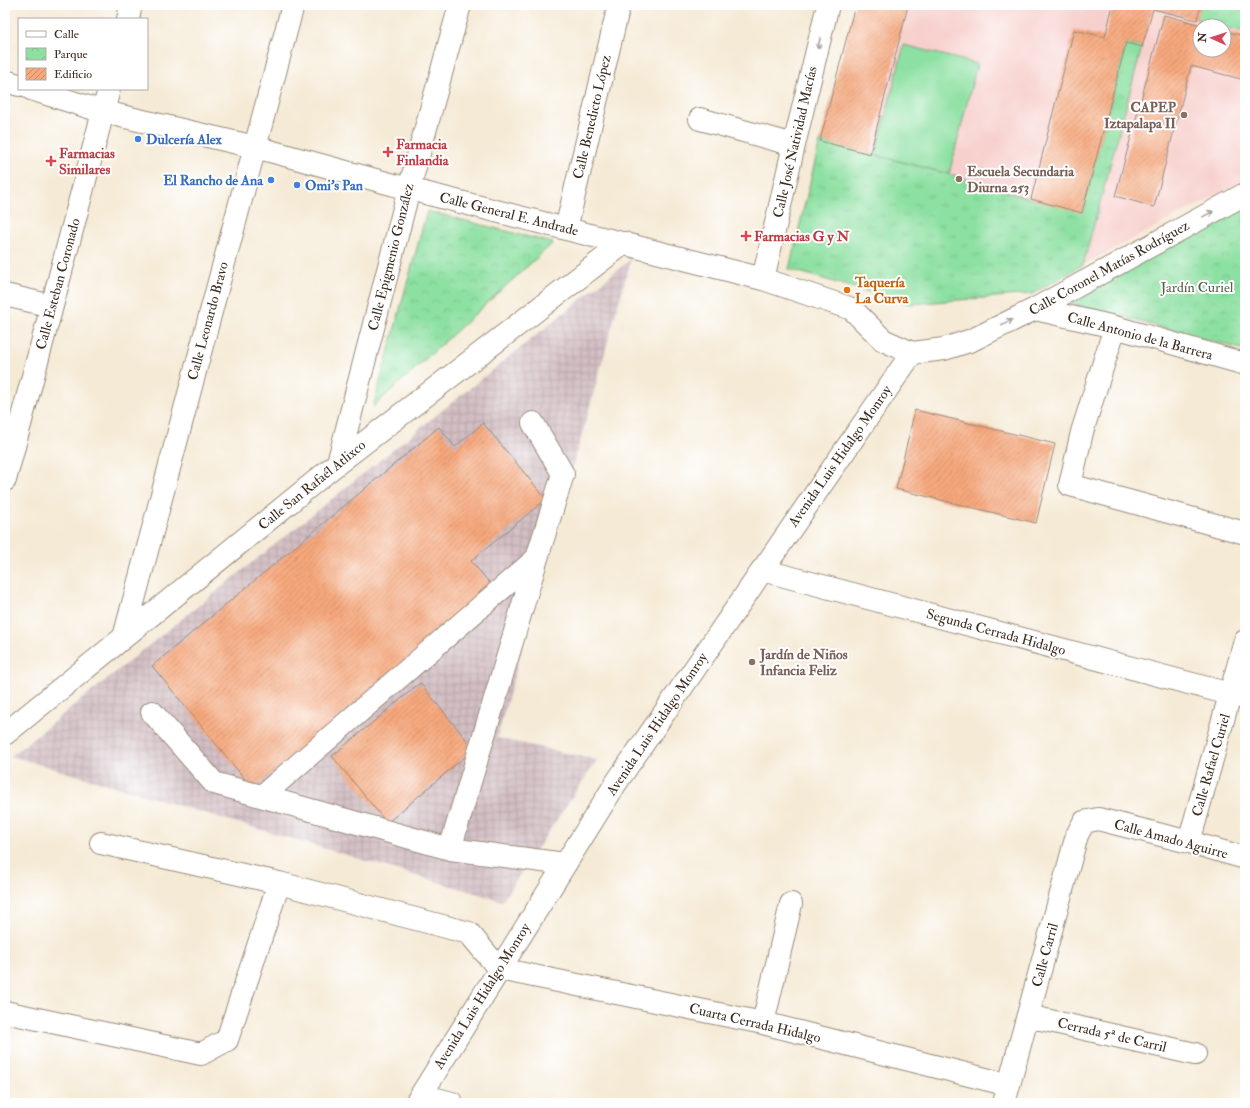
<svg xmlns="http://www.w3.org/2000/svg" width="1250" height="1108" font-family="'IM FELL Double Pica',serif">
	<defs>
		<pattern id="industrial-grid" width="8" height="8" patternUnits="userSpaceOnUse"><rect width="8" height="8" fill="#d2bec3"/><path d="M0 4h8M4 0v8" fill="none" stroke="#b5a3a7"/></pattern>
		<pattern id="grass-tufts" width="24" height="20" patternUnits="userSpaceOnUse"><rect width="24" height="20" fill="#8ce0a1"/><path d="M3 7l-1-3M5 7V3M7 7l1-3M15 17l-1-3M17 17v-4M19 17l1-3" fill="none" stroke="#7ac08a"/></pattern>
		<pattern id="park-crowns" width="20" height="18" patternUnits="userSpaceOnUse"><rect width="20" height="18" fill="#8ce0a1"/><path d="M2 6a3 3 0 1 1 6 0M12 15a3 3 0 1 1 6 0" fill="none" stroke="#7ac08a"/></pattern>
		<pattern id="building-hatch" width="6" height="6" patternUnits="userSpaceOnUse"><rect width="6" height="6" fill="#f7a87d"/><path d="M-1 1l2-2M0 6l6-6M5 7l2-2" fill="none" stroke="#c98966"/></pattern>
	</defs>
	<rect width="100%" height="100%" fill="#fff"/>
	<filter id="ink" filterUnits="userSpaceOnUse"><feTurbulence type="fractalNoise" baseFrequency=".025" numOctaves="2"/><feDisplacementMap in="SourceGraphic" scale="8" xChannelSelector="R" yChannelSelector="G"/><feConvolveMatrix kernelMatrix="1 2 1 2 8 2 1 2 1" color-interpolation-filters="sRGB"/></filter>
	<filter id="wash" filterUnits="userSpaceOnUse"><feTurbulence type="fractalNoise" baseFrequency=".012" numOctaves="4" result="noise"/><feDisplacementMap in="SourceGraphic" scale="16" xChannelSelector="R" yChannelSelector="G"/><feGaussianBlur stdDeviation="0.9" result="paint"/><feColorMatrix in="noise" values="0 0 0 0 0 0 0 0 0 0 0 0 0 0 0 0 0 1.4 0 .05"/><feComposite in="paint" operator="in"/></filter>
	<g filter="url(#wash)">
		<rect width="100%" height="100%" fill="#f5ead5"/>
		<path fill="#f7d0cd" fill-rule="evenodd" d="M855 5H1245V180L1083 265 1032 294 910 304 789 269 820 141ZM1200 26H1224V50H1200Z"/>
		<path fill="url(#industrial-grid)" d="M631 259 497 738 597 760 502 901 11 756Z"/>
		<path fill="url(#grass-tufts)" stroke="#648560" d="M1126 43 1142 47 1083 265 1032 294 910 304 789 269 820 141 949 174 1031 199 1082 212Z"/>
		<path fill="url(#park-crowns)" stroke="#648560" d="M1201 5H1245V32L1197 20Z
			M1245 207V350L1063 301Z
			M427 211 553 243 373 407Z"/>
		<path fill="#8ce0a1" stroke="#648560" d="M904 45 977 64 949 174 875 155Z"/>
		<g id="blocks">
			<path fill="url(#building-hatch)" d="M855 5 908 6 870 154 820 141Z
				M1113 5H1201L1197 20 1153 9 1142 47 1126 43 1082 213 1031 199 1074 30 1105 37Z
				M1164 15 1205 26H1200V50H1224V31L1245 36V80L1191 66 1154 207 1115 196Z
				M915 410 1055 444 1036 523 896 489Z
				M483 423 546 499 471 561 494 588 253 789 152 666 439 427 455 447Z
				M420 683 474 749 387 823 332 756Z"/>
		</g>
	</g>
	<g filter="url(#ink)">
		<use href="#blocks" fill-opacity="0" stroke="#988a7a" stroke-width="1"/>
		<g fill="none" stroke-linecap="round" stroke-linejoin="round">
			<defs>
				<path id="minor" d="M128 19 131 5
					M5 81 19 85
					M31 89 104 112 255 147 409 189 763 279 852 309 883 340 912 353 944 349 972 340 1035 309 1245 194
					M700 119 794 145
					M566 229 619 5
					M763 279 794 145 828 5
					M5 295 52 306
					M1035 309 1115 327 1245 364
					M1115 327 1082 432 1070 485 1245 533
					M338 463 409 189 460 5
					M5 480 52 306 109 89
					M762 570 1245 698
					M124 637 293 5
					M152 712 214 783 450 849 565 864
					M5 734 338 463 624 243
					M262 796 537 558
					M1189 842 1245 641
					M101 843 279 883 469 933 499 969 763 1023 1009 1085
					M450 849 537 558 563 474 533 423
					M5 1012 201 1054 227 1040 279 883
					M1028 1016 1195 1054
					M763 1023 791 904
					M421 1095 452 1103
					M416 1103 616 783 912 353
					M1004 1103 1077 835 1084 822 1098 819 1189 842 1245 858"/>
			</defs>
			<use href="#minor" stroke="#988a7a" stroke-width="24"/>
			<use href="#minor" stroke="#fff" stroke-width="22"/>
		</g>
		<defs><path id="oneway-shaft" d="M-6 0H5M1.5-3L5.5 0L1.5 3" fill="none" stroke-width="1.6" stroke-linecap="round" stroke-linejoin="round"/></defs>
		<g stroke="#a79f9a">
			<use href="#oneway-shaft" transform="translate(819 43) rotate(104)"/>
			<use href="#oneway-shaft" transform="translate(1208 214) rotate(-29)"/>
			<use href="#oneway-shaft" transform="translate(1007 322) rotate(-26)"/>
		</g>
	</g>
	<g fill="#8d6e63" stroke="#fff" stroke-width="1.5">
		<circle cx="1184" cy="115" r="4"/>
		<circle cx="959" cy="179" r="4"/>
		<circle cx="752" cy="662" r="4"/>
	</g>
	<g fill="#3f7fe0" stroke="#fff" stroke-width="1.5">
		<circle cx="138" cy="139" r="4"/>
		<circle cx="271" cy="180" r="4"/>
		<circle cx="297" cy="185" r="4"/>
	</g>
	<g fill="#e0444e" stroke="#fff" stroke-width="1.5">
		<path d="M386 146h4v4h4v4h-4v4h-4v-4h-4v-4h4z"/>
		<path d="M49 155h4v4h4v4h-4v4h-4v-4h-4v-4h4z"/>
		<path d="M744 230h4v4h4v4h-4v4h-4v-4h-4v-4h4z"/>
	</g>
	<circle fill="#e8710a" stroke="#fff" stroke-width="1.5" cx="847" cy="290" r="4"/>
	<g text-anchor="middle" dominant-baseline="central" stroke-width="4" stroke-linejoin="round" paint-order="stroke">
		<g font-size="14" font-weight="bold" fill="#785e54" stroke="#fff" text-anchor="start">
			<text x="1176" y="107" text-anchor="end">CAPEP<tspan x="1176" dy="16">Iztapalapa II</tspan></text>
			<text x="967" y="171">Escuela Secundaria<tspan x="967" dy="16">Diurna 253</tspan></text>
			<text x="760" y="654">Jardín de Niños<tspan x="760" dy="16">Infancia Feliz</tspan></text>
		</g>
		<g font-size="14" fill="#3b2a1e" stroke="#fff">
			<text transform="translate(592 117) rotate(-77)">Calle Benedicto López</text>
			<text transform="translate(795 142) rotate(-77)">Calle José Natividad Macías</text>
			<text transform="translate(509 214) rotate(14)">Calle General E. Andrade</text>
			<text transform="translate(391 257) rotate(-76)">Calle Epigmenio González</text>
			<text transform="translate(1109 268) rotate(-29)">Calle Coronel Matías Rodríguez</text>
			<text transform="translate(58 284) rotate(-75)">Calle Esteban Coronado</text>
			<text transform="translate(208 321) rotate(-75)">Calle Leonardo Bravo</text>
			<text transform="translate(1140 336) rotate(15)">Calle Antonio de la Barrera</text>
			<text transform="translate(840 456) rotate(-55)">Avenida Luis Hidalgo Monroy</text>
			<text transform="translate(312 485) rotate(-39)">Calle San Rafaél Atlixco</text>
			<text transform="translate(996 632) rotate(15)">Segunda Cerrada Hidalgo</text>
			<text transform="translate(657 724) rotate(-56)">Avenida Luis Hidalgo Monroy</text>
			<text transform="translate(1211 765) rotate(-74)">Calle Rafael Curiel</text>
			<text transform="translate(1171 839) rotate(15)">Calle Amado Aguirre</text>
			<text transform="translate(1045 955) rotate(-75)">Calle Carril</text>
			<text transform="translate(482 996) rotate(-58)">Avenida Luis Hidalgo Monroy</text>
			<text transform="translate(755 1023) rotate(13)">Cuarta Cerrada Hidalgo</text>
			<text transform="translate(1112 1035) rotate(13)">Cerrada 5ª de Carril</text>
		</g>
		<g font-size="14" font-weight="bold" fill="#366cbe" stroke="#fff" text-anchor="start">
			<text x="146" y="139">Dulcería Alex</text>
			<text x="263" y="180" text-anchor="end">El Rancho de Ana</text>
			<text x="305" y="185">Omi's Pan</text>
		</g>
		<g font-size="14" font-weight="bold" fill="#be3a42" stroke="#fff" text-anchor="start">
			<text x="396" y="144">Farmacia<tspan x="396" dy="16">Finlandia</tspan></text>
			<text x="59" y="153">Farmacias<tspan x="59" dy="16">Similares</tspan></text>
			<text x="754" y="236">Farmacias G y N</text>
		</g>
		<g font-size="14" font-weight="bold" fill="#c56008" stroke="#fff" text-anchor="start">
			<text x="855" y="282">Taquería<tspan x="855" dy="16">La Curva</tspan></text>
		</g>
		<g font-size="14" fill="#536145" stroke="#fff">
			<text x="1197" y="287">Jardín Curiel</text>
		</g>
	</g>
	<rect width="1250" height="1108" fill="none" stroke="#fff" stroke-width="20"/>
	<rect x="18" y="18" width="130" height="72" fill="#ffffff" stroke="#b1aaa5"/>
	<rect x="26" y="31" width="20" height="6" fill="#ffffff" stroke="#b1aaa5"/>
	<text x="54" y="38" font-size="12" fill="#3b2a1e">Calle</text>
	<rect x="26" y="48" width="20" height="12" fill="url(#park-crowns)" stroke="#b1aaa5"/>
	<text x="54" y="58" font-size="12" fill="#3b2a1e">Parque</text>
	<rect x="26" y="68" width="20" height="12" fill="url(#building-hatch)" stroke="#b1aaa5"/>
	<text x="54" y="78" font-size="12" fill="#3b2a1e">Edificio</text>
	<g transform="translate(1212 38) rotate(273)"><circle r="19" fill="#ffffff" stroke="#b1aaa5"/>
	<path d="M0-3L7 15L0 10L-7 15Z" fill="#d1495b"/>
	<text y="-6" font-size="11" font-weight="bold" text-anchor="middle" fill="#3b2a1e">N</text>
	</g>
</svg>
